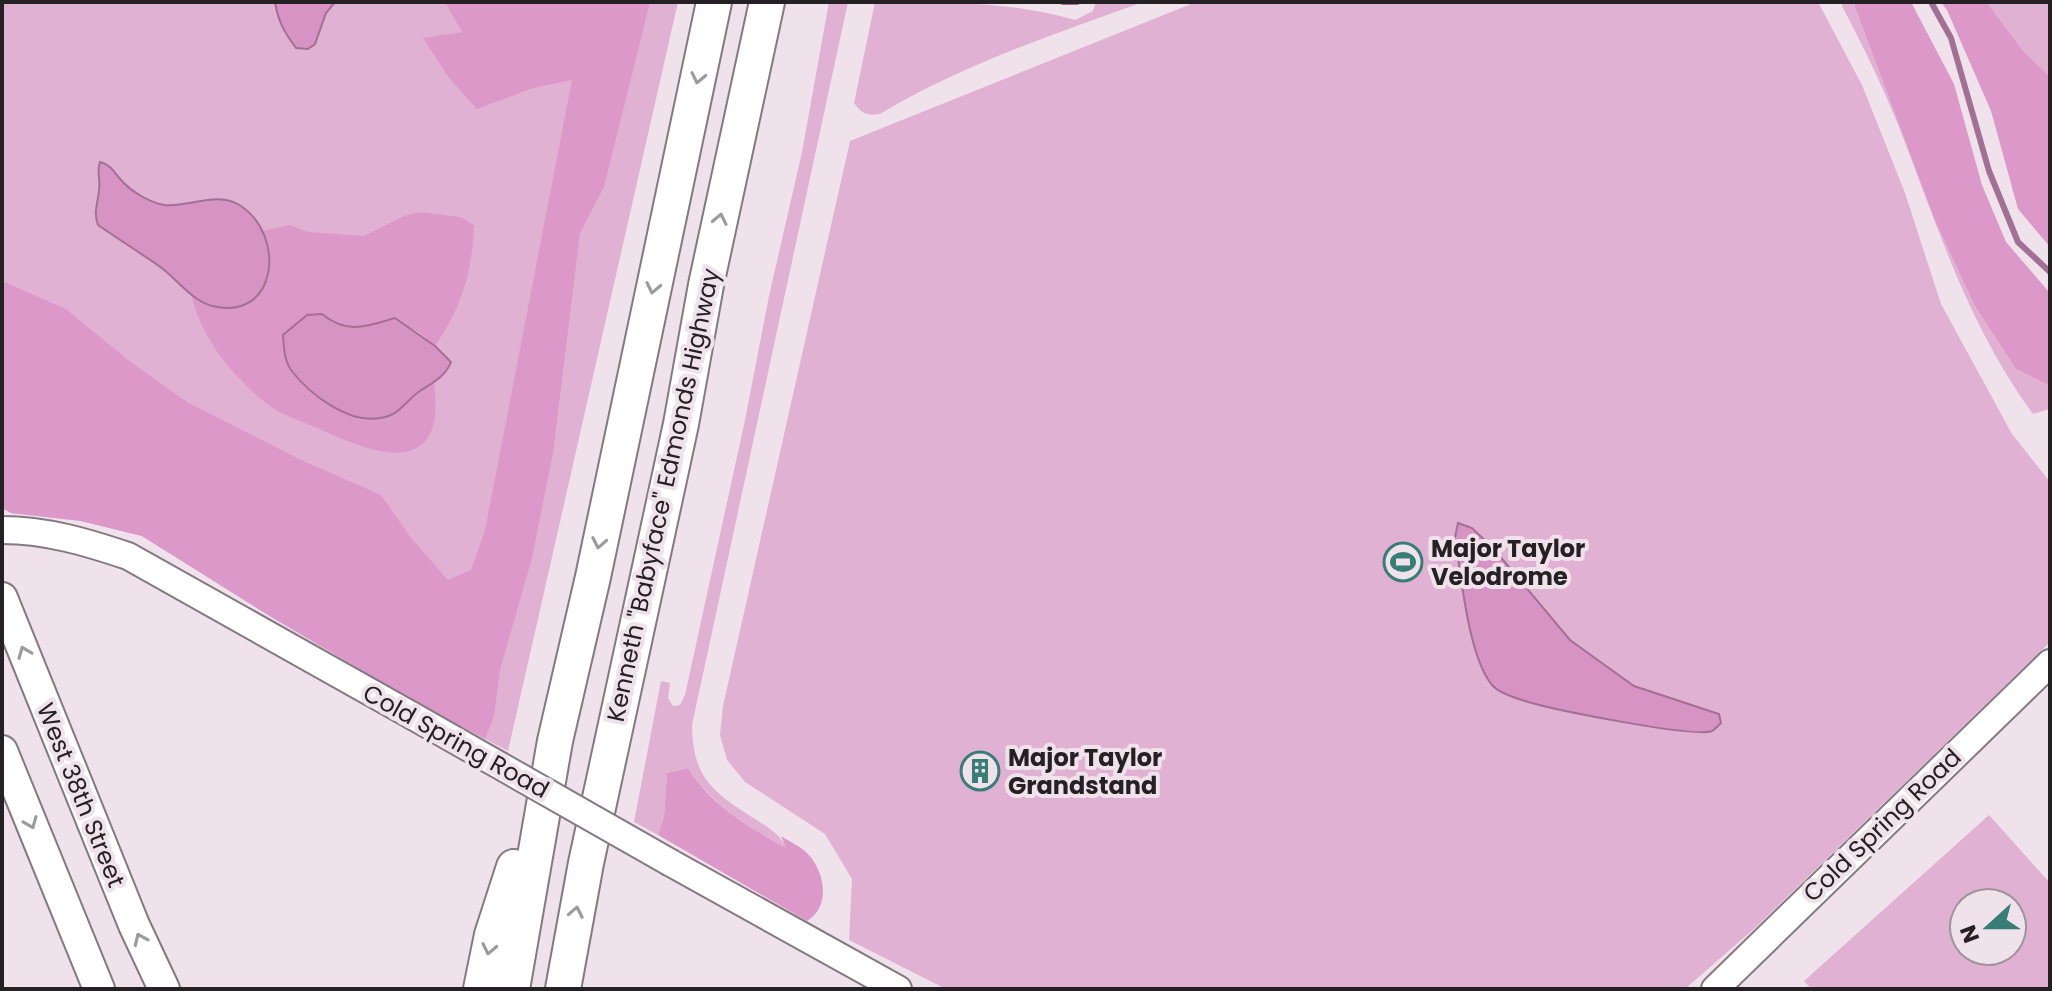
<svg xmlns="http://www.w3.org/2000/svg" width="2052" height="991" font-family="Poppins,sans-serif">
	<rect width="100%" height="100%" fill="#efe2eb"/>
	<path fill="#e1b1d3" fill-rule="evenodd" d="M2 2H678L508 751 417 703 268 615 142 536 81 521 11 513 2 508Z
		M829 2H848L692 725C693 779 713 792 755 819 769 828 780 834 787 849 748 827 713 806 688 768L667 773 664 816 658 835 634 822 661 681 670 683 668 698 673 706 680 705 685 695 745 420 769 296 802 152Z
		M875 2C943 2 1009 1 1075 20L1093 11 1096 2H1143C1053 35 963 64 880 114 867 116 862 114 854 103Z
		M1196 2H1818L1862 85 1905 193 1941 304 2012 434 2050 482V642L1756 927 1685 989H946L849 940 852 879 825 834 745 782 727 760 720 735 723 706 850 141Z
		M1842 2H1853L1934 218 1974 305 2016 369 2050 386V409L2033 414C1967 323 1939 230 1899 127 1882 85 1863 46 1842 6Z
		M1962 2H2050V133Z
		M1989 815 2050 883V989H1811L1804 981ZM1964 903H2012V951H1964Z"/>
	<path fill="#dd98ca" d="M445 2H650L604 187 580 233 553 453 532 558 500 670 494 716 485 739 417 703 268 615 142 536 81 521 11 513 2 508V281L66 309 128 360 187 402 299 459 381 495 411 538 448 580 471 570 485 530 572 80 533 88 477 109 449 78 423 38 462 32Z
		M1853 2H1911L1954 84 1982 185 2006 242 2050 293V386L2016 369 1974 305 1934 218Z
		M1941 2H1986L2023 51 2050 77V247L2018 209 1991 111 1947 10Z
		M419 212 460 217 474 225C472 273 462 306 435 346 429 341 422 333 415 330 381 314 355 341 322 314L320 398 362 420 402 409 416 394 434 382C436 402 439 431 421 445 394 467 337 436 310 425 299 420 286 416 276 410 265 403 252 392 243 382 218 358 198 326 191 293L209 306 268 280 270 256 262 231 290 225 308 232 364 236 404 216Z
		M688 768C712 806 747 826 786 848L781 836C790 842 802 847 808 854 825 872 831 907 807 921L658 835 664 816 667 773Z"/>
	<path fill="#d893c5" stroke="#a27094" stroke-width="2" d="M275 2H335L326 13 315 44 308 49 296 48C284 32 278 21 275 2Z
		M100 162C112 165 114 173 122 181 132 192 149 202 164 205 189 208 217 190 241 206 286 236 278 322 212 306 192 301 175 277 159 266 139 252 118 239 98 225 93 212 98 204 99 190 101 179 96 172 100 162Z
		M322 314C348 335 367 326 395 318L435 346 451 362C446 376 432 383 420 391 405 401 401 415 380 418 349 424 310 395 291 370 284 360 284 347 283 335L307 315Z
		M1458 523 1472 528 1493 548 1570 640 1606 666 1634 686 1719 714 1721 723C1720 724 1714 730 1712 731 1693 738 1550 709 1525 701 1515 698 1499 693 1492 685 1468 656 1461 574 1455 537Z"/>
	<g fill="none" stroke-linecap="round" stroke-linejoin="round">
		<path stroke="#a27094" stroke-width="6" d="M1063 2H1077
			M1931 2 1951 38 1989 171 2018 242 2050 272"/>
		<defs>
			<path id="secondary" d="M2 530C46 530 86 542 128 556L411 715
				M671 863 898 989
				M1715 989 2050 663"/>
			<path id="primary" d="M2 598 134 925 164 989
				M2 751 99 989"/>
			<path id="highway" d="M481 989 492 935 514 867
				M512 989 555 741 593 577 714 2
				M563 989 586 863 681 424 706 285 767 2"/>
		</defs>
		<use href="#secondary" stroke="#847981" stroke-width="30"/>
		<use href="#primary" stroke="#847981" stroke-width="34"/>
		<use href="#highway" stroke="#847981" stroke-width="38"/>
		<use href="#secondary" stroke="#fff" stroke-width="26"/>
		<use href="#primary" stroke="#fff" stroke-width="30"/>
		<use href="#highway" stroke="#fff" stroke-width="34"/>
		<defs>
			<path id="secondary-bridge" d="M411 715 671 863"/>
		</defs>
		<use href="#secondary-bridge" stroke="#847981" stroke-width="30" stroke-linecap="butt"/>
		<use href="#secondary-bridge" stroke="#fff" stroke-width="26"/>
	</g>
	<defs><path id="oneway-chevron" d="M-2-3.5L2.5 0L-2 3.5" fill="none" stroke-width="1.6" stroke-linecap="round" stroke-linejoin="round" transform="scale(2)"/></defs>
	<g stroke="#9c9b9c">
		<use href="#oneway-chevron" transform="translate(698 78) rotate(102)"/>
		<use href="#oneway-chevron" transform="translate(720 219) rotate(-78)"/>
		<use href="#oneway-chevron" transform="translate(653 288) rotate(102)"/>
		<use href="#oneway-chevron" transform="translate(599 543) rotate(101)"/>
		<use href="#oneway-chevron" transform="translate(24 652) rotate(-112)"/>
		<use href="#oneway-chevron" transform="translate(31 823) rotate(68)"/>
		<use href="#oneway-chevron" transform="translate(576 912) rotate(-79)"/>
		<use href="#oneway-chevron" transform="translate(140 939) rotate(-114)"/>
		<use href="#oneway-chevron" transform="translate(489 949) rotate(102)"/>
	</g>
	<defs>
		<symbol id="stadium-ring" viewBox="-11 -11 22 22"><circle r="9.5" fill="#efe2eb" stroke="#377e77" stroke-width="1.5"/><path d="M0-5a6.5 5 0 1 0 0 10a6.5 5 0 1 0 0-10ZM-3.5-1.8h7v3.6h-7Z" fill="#377e77"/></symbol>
		<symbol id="building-ring" viewBox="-11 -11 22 22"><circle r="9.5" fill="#efe2eb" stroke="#377e77" stroke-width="1.5"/><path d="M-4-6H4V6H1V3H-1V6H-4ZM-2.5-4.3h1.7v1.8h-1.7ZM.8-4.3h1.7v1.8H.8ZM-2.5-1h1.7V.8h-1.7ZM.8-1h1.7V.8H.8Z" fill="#377e77"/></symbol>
	</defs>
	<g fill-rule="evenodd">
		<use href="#stadium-ring" x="1381" y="540" width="44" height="44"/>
		<use href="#building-ring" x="958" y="749" width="44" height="44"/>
	</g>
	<g text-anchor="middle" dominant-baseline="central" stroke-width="8" stroke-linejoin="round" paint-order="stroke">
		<g font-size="24" fill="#242023" stroke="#efe2eb">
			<text transform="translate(663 495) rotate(-78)">Kenneth "Babyface" Edmonds Highway</text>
			<text transform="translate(456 741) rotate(29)">Cold Spring Road</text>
			<text transform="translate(81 795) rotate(68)">West 38th Street</text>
			<text transform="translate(1882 825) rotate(-44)">Cold Spring Road</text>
		</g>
		<g font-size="24" font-weight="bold" fill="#242023" stroke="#efe2eb" text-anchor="start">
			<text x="1431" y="548">Major Taylor<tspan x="1431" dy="28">Velodrome</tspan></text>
			<text x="1008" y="757">Major Taylor<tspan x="1008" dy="28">Grandstand</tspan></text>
		</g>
	</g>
	<rect width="2052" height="991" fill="none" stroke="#242023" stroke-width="8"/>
	<g transform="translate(1988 927) rotate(249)"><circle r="38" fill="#efe2eb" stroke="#9e949b" stroke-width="2"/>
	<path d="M0-6L14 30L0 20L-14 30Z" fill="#377e77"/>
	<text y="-12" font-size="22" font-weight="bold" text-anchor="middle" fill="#242023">N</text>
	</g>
</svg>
